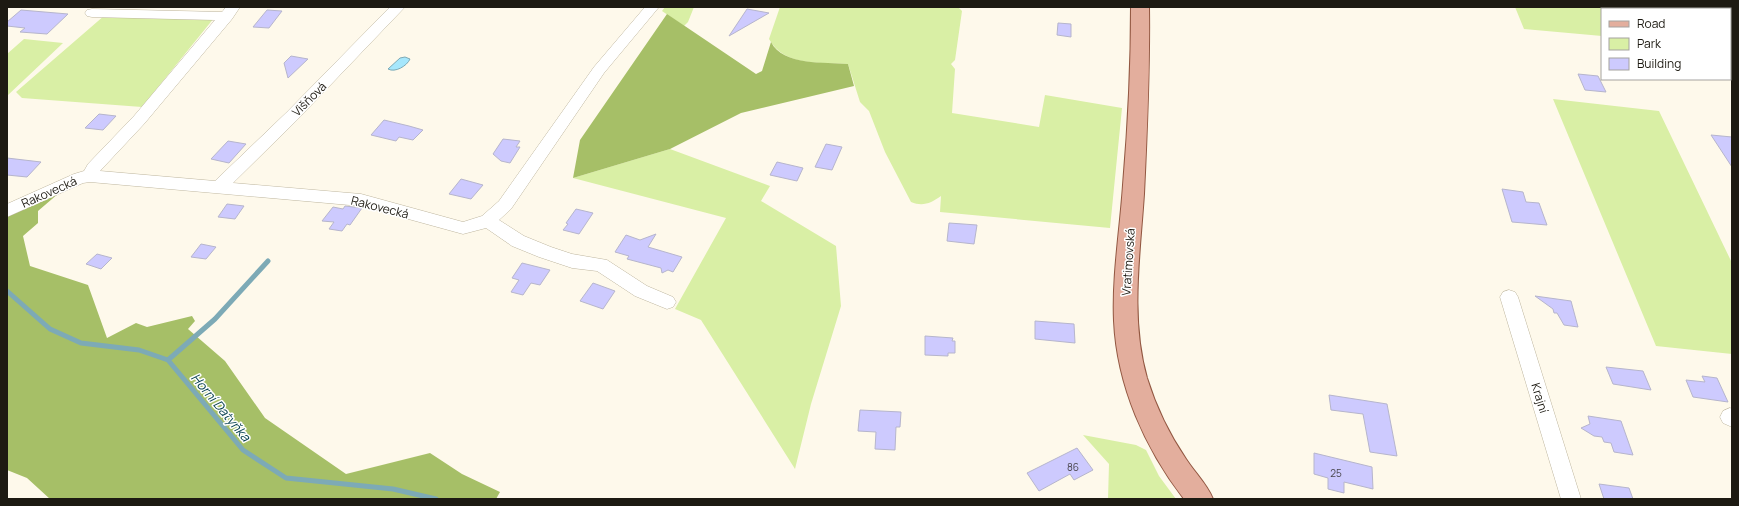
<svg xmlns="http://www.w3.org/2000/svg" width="1739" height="506" font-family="Manrope,sans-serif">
	<rect width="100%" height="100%" fill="#fef9eb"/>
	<path fill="#d9efa5" d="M665 7H694L688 22 684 26 662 11Z
		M780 7H958L962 11 955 60 951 64 955 69 952 113 1039 127 1045 95 1122 108 1110 228 940 212 941 196C931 203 923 207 911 202L885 152 869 111 860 102 848 64C821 62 784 67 769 39Z
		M1515 7H1732V48H1730V9H1602V36L1524 29Z
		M105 15 214 18 142 107 22 98 16 92Z
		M24 39 63 43 7 96V54Z
		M1553 99 1659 111 1732 263V354L1656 346Z
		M670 149 770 186 761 201 836 246 841 306 811 404 795 469 701 320 675 309 726 218 573 178Z
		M1083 435 1136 445 1146 450 1159 476 1176 499H1108L1109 464Z"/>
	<path fill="#a6bf67" d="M667 14 756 74 762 71 771 42C783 66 825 62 848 64L854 86 741 113 670 149 573 178 580 140Z
		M59 193 38 211V223L23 236 30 266 88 285 107 338 136 323 147 327 192 316 195 321 188 329 225 361 265 418 346 474 430 453 462 474 500 492 496 499H50L27 478 7 470V215Z"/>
	<path fill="#a6e7fc" stroke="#7daab6" d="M405 57 410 59C407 66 395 73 388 69L400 58Z"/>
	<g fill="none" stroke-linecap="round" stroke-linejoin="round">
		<path stroke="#7daab6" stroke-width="5" d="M7 291 50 329 81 343 139 350 168 360 243 450 286 478 393 489 436 499
			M168 360 215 319 268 261"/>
	</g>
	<path fill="#cdcafe" stroke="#b6b5cc" d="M747 9 769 13 729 36Z
		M21 10 68 14 47 34 20 32 25 28 7 26V22Z
		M267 10 282 11 269 28 253 27Z
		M1058 23 1071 24V37L1057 35Z
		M291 56 308 59 288 78 284 63Z
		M1578 74 1598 76 1606 92 1585 90Z
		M99 114 116 116 103 130 85 128Z
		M384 120 409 126 423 130 413 140 399 137 396 141 371 135Z
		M1711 135 1732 137V167Z
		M503 139 520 141 516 147H520L510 163 501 161 493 154Z
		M228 141 246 144 229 163 211 159Z
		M826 144 842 147 832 170 815 167Z
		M7 158 41 162 27 177 7 175Z
		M777 162 803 168 797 181 770 175Z
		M461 179 483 185 471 199 449 194Z
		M1502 189 1523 192 1526 202 1539 203 1547 225 1512 222Z
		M227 204 244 206 235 219 218 217Z
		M345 206 362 208 350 225 347 224 342 231 329 229 334 222 322 221 333 207 343 209Z
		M576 209 593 213 579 234 563 230 568 224 566 223Z
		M949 223 977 225 974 244 947 241Z
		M656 234 648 247 682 257 673 272 668 270 662 273 661 268 627 259 629 256 615 252 626 235 640 240Z
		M201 244 216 247 206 259 191 257Z
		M97 254 112 258 101 269 86 264Z
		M522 263 550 270 540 285 531 283 523 295 511 292 519 280 512 278Z
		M593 283 615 291 603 309 580 301Z
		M1535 296 1571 301 1578 327 1564 325 1557 313H1554L1553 309Z
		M1035 321 1074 324 1075 343 1035 339Z
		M925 336 953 338 952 341H955V353H948V356L925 355Z
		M1606 367 1643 371 1651 390 1613 384Z
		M1702 376 1717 378 1728 402 1693 397 1686 380 1705 382Z
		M1329 395 1387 404 1397 456 1370 452 1363 414 1331 410Z
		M860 410 901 412 900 427H896L895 450 875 449 876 432 858 431Z
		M1588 416 1621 421 1633 455 1614 452 1611 443 1604 442 1602 437 1594 436 1581 428 1590 424Z
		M1077 448 1093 470 1074 480 1070 474 1039 491 1027 473Z
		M1314 453 1372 467 1373 489 1344 482V493L1328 489V478L1314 474Z
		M1599 484 1629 488 1633 499H1604Z"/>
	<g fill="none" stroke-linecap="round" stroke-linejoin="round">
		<defs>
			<path id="minor" d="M226 7H240L232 19 144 124 100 171 215 181 287 112 390 7H405L297 120 233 183 361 194 463 222 482 216 499 201 594 67 645 7H659L604 73 511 209 499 220 524 236 551 247 572 254 607 260 647 286 673 297 676 302 673 307 667 309 635 296 597 271 572 268 539 257 512 246 486 228 463 234 361 206 90 182 83 183 7 217V204L74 174 84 171 88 164 134 116 215 20 92 17 87 16 85 13 87 10 92 9 222 12Z
				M1705 7H1719L1720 9H1706Z
				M1730 32H1732V43H1730Z
				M1509 290 1515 292 1518 297 1581 499H1561L1500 297 1503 292Z
				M1730 408 1732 409V427L1723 423 1720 417 1723 411Z"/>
			<path id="major" d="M1131 7H1149C1150 70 1147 132 1144 194 1140 255 1130 318 1147 378 1156 407 1169 434 1186 459 1195 473 1207 484 1213 499H1184C1145 448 1117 386 1114 321 1112 276 1120 230 1123 185 1128 126 1131 67 1131 7Z"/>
		</defs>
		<use href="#minor" stroke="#beb69f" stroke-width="1"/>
		<use href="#major" stroke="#925741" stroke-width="2"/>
		<use href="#minor" fill="#fff" fill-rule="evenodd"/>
		<use href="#major" fill="#e3ae9d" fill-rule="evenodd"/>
	</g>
	<g text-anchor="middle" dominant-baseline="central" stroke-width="3" stroke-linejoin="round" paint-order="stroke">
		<g font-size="10" fill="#49464d">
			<text x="1073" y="467">86</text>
			<text x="1336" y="473">25</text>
		</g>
		<g font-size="12" fill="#1d1a12" stroke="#fff">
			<text transform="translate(309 99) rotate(-45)">Višňová</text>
			<text transform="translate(49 192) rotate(-24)">Rakovecká</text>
			<text transform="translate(380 207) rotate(14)">Rakovecká</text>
			<text transform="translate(1128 262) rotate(-86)">Vratimovská</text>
			<text transform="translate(1540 398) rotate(73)">Krajní</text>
		</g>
		<g font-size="13" font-style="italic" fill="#084150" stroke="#fff">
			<text transform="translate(221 407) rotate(50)">Horní Datyňka</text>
		</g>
	</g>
	<rect width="1739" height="506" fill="none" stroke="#1d1a12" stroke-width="16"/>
	<rect x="1601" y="8" width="130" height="72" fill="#ffffff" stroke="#a5a3a0"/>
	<rect x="1609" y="21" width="20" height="6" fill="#e3ae9d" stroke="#a5a3a0"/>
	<text x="1637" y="28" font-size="12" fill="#1d1a12">Road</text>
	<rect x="1609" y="38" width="20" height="12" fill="#d9efa5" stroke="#a5a3a0"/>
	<text x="1637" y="48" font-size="12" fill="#1d1a12">Park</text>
	<rect x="1609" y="58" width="20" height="12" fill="#cdcafe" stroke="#a5a3a0"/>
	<text x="1637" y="68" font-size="12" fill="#1d1a12">Building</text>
</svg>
